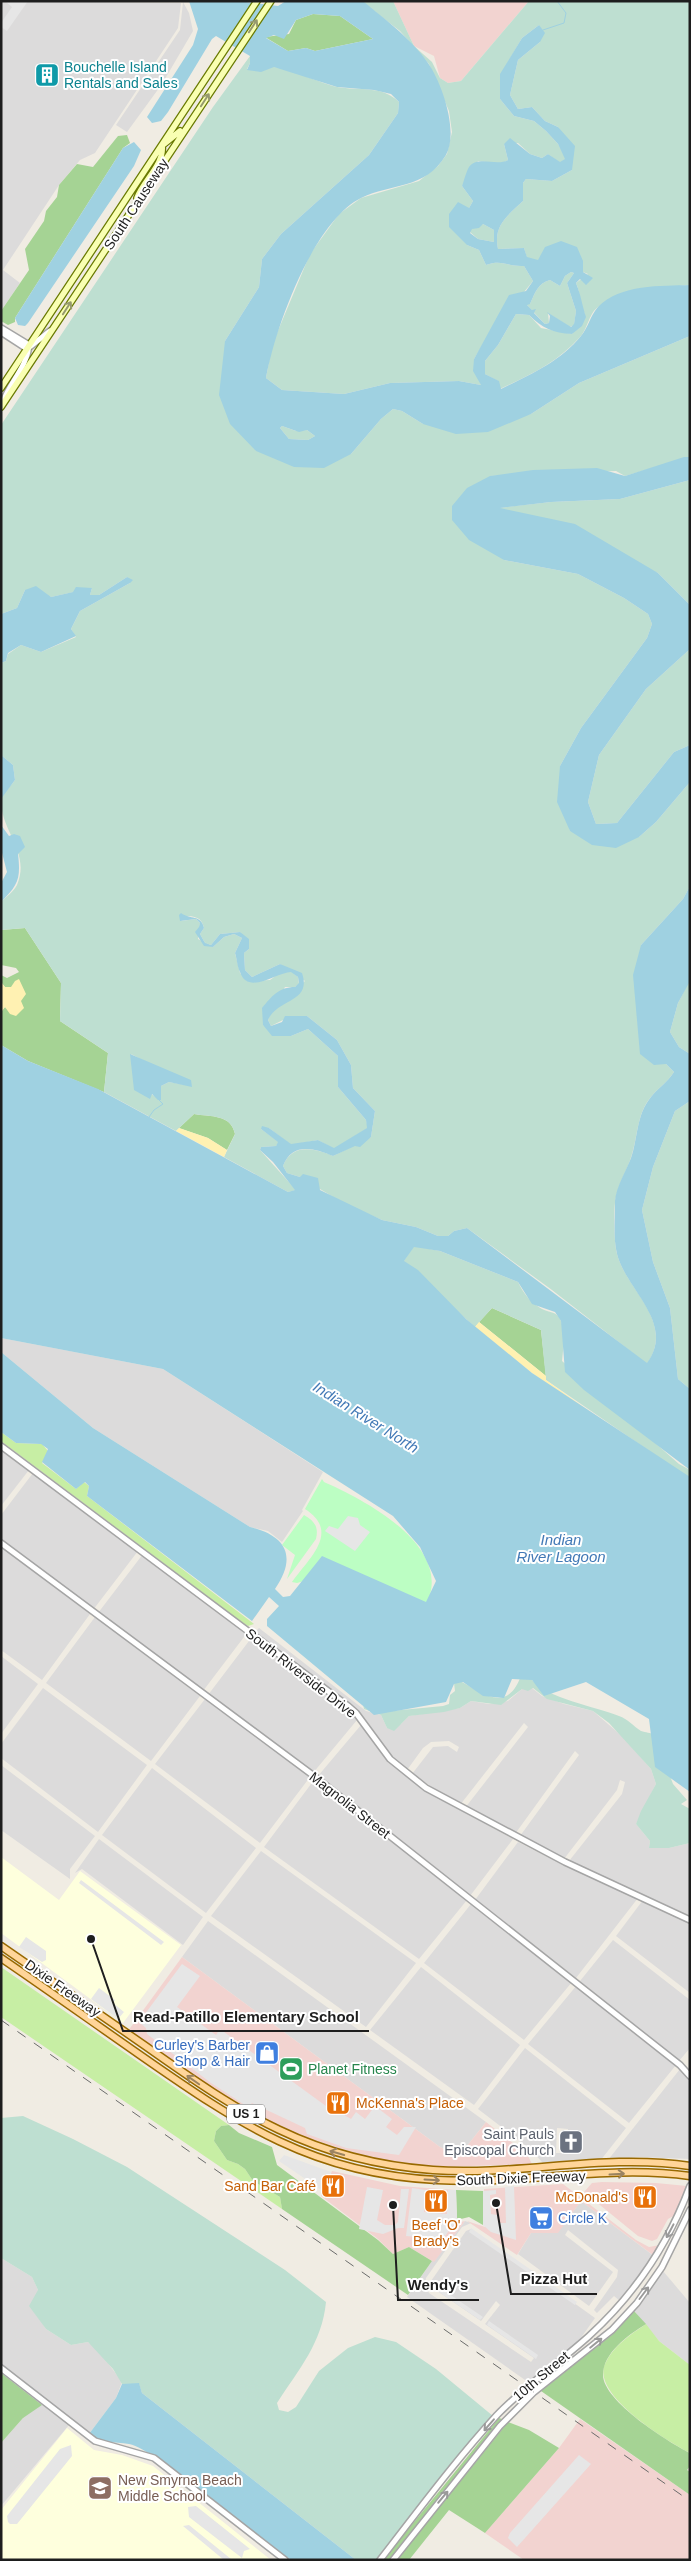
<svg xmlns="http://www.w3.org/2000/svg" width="691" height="2561" font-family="Arial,sans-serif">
	<rect width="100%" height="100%" fill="#f0ece3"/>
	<path fill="#dcdbdb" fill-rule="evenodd" d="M1 1 181 3 178 28 95 153 80 160 59 185 3 270 20 283 1 311Z
		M183 2 189 13 193 31 162 84 127 132 116 125 180 30Z
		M1 1338 163 1369 323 1472 302 1510 303 1511 282 1542 268 1531 250 1527 93 1428 1 1352Z
		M1 1449 29 1470 1 1506Z
		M33 1473 138 1551 93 1610 1 1540V1515Z
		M1 1547 90 1614 42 1680 1 1650Z
		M143 1554 247 1633 203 1691 98 1613Z
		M95 1617 200 1696 151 1761 46 1683Z
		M259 1628 366 1711 381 1715 387 1728 401 1724 409 1716 460 1708 471 1701 489 1704 508 1701 522 1689 532 1688 542 1696 564 1704 593 1711 623 1737 651 1769 656 1784 636 1824 650 1841 649 1848H669L690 1843V1916L569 1861 622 1794 625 1782 620 1780 617 1790 564 1859 520 1836 579 1755 575 1751 515 1834 465 1808 528 1727 524 1723 460 1805 412 1774 433 1747 448 1746 457 1752 459 1747 449 1741 431 1742 423 1748 407 1770 382 1746 358 1711 255 1632Z
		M252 1637 347 1708 357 1720 313 1773 208 1695Z
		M1 1656 38 1684 1 1734Z
		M43 1688 147 1765 98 1832 1 1758V1744Z
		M205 1699 310 1777 260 1843 155 1764Z
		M361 1725 388 1761 425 1791 513 1839 470 1896 318 1776Z
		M1 1765 95 1836 70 1869V1879L1 1830Z
		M152 1768 256 1848 206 1913 102 1835Z
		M314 1780 467 1900 419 1959 264 1847Z
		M99 1839 203 1917 183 1945 82 1869 75 1873Z
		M518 1842 565 1866 638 1898 576 1978 475 1900Z
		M261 1851 416 1963 366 2027 211 1916Z
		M643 1900 690 1923V1993L616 1936Z
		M471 1904 572 1982 524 2040 424 1963Z
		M208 1921 486 2122 459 2156 440 2147 182 1957Z
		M613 1940 690 2000V2048L679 2061 580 1981Z
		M421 1967 520 2045 474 2105 370 2030Z
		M577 1985 676 2065 629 2123 528 2044Z
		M525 2048 626 2128 600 2161 543 2163 530 2149 478 2109ZM557 2128 568 2129V2153H556Z
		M680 2069 690 2080V2159L639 2157 608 2160Z
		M581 2201 654 2256 620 2301 614 2296 597 2313 594 2310 617 2277 618 2270 568 2230 565 2235 613 2272 589 2306 518 2254 531 2233 558 2232Z
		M465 2221 471 2223 462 2227 426 2278 425 2286 429 2293 531 2362 534 2358 485 2324 500 2305 496 2301 481 2321 430 2286 431 2281 466 2231 471 2229 595 2318 578 2342 528 2382 407 2297 432 2261H434Z
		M1 2258 32 2277 38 2290 35 2311 46 2329 71 2345 88 2342 99 2351 122 2382 116 2398 89 2434 1 2364Z
		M663 2271 690 2303V2365L659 2341 634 2311Z
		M1 2371 69 2425 1 2506V2443L23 2418Z"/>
	<path fill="#f2d3d0" d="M393 1H529L461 81 448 83 440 78 434 56 414 46Z
		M182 1957 440 2147 459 2156 486 2122 527 2154 532 2164 437 2167 371 2158 289 2132 240 2106 128 2031Z
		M332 2171 400 2186 454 2190 455 2221 457 2223 465 2221 434 2262 409 2247 393 2254 378 2239 321 2196Z
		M602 2182 656 2183 687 2186 675 2215 668 2219 657 2239 652 2241 638 2236 584 2192 592 2183Z
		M563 2184 636 2240 649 2247 660 2245 653 2255 581 2201 558 2233H531L517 2255 467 2221 485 2227 484 2189Z
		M580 2419 690 2495V2560H524L485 2533 559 2448Z"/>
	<path fill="#feffdd" d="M1 1857 59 1900 80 1871 181 1945 123 2023 1 1933Z
		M67 2428 94 2450 122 2455 153 2466 271 2560H1V2510Z"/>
	<path fill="#c7eea4" d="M1 1432 16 1443 42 1444 48 1451 42 1463 76 1489 84 1482 89 1486 87 1496 254 1624 248 1626 239 1620 1 1441Z
		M1 1967 229 2125 221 2126 216 2131 214 2141 227 2160 238 2164 245 2169 253 2181 280 2197 282 2209 1 2017Z
		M646 2324 659 2341 690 2365V2453C667 2441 591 2395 605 2364 613 2346 630 2335 646 2324Z"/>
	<path fill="#a5d394" d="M313 14 340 16 373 39 315 51 306 48 288 51 265 37 289 34 296 20Z
		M127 135 130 143 123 148 15 318V322L8 325 1 321V311L29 270 25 249 44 221 46 211 57 197 59 185 77 164 93 167 118 136Z
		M25 928 61 983 60 1021 108 1053 104 1092 28 1061 1 1045V1012L5 1007 8 1009 11 987H5L1 982V975L7 978 19 972 16 968 1 965V930Z
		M194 1114C211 1117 231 1114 235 1134L227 1150 208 1138 179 1128Z
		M492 1308 541 1330 546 1376 479 1322Z
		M229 2125 239 2133 272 2147 277 2165 378 2240 393 2254 409 2247 432 2261 408 2295 282 2209 280 2197 253 2181 245 2169 238 2164 227 2160 214 2141 216 2131 221 2126Z
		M456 2190 483 2191V2225L469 2217 457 2220Z
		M634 2311 646 2324C628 2335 603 2353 603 2375 603 2401 668 2442 690 2453V2466L687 2470 690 2472V2495L541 2391 613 2334Z
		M1 2373 42 2405 23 2418 1 2443Z
		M499 2418 502 2419 389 2560H383Z
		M508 2422 529 2430 559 2448 485 2533 449 2510 409 2560H397Z"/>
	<path fill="#bedfd1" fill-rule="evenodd" d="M361 1H393L414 46 432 62 440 78 448 83 461 81 529 1H690V285C670 286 618 297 600 306 589 311 588 329 580 337 558 362 530 375 500 389L498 381 485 374V361L498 345 516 314 529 315 541 328 572 334 585 314C579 304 581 294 576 283L588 274 583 272V261H538L527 258 524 248 498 249C493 226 507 216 523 201V183L526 179 552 181 572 170 558 127 545 121 532 107 518 109 510 95 518 60 540 42 539 25 522 38 501 74 500 99 514 116 534 121 546 131 558 144 566 159 560 163 548 154 542 158 530 154 518 143 504 144 508 160 502 164 478 161 462 186 473 201 469 208 467 245 479 250 486 265C503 259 507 267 524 266L533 281 486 339 474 359 481 385 459 381 390 383 344 394 282 390 266 378 272 345 310 254 339 214 361 198 419 181 438 166 447 154 452 132 449 111 429 64 400 31Z
		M250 56V63L247 69C262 72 262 68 273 67 285 66 322 84 337 87 359 91 382 85 399 102L398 113 369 155 281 234 262 259 259 287 225 341 256 451 351 454 381 419 393 409 402 411 423 424 531 414 579 383 690 336V457L625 476 616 471 490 476 504 560 578 574 624 598 648 614 652 624 647 638 581 728 560 766 570 831 639 837 656 822 690 782V886L683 899 641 945 666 1064 674 1072C667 1083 658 1088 651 1097 637 1113 638 1135 632 1154 628 1169 619 1182 616 1197 613 1208 614 1243 617 1254 626 1290 676 1321 647 1364L552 1290 467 1228 454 1231 448 1236H438L416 1227 382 1220 345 1204 300 1177 287 1173 283 1166C292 1143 314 1148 333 1156L371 1137 375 1111 353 1088 351 1065 337 1040 307 1016 285 1019 271 1026 268 1020 272 1011 305 981 280 964 252 977 245 970 244 953 249 949 240 932 220 934 211 945 205 943 200 934 204 928C202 917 194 916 185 916L181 921 196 919 200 923 198 939 213 947 224 937 234 934 242 938 235 953 240 973 247 981 270 980 281 972H292L298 977 299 984 295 987H285L263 1025 291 1036 308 1029 338 1056V1087L366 1120 368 1128 334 1149 318 1140 291 1145 269 1128 261 1129 279 1142 276 1146 261 1147 260 1150 296 1190 288 1192 224 1157 235 1134C231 1114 211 1117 194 1114L176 1131 104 1092 108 1053 60 1021 61 983 25 928 1 930V902C6 897 14 891 17 885 31 852 0 831 1 799 3 793 11 786 15 780L13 765 1 755V663L6 661 8 654 21 645 41 652 76 637 71 629 80 611 130 583 127 577 99 595H90L92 588 51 597 25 590 17 608 1 614V425L213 107ZM131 1054 192 1086 169 1082 161 1086V1100L151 1094Z
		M483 224 494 230V242L478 239 470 232 471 229Z
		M571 272 574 273 567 283 576 311 574 325 570 327 548 313 549 323 545 324 526 304H530C535 293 538 283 550 280L560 286 565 276Z
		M282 426 296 431 307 430 315 436 308 440 289 439 280 428Z
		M690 480V605L658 573 498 508 551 502 620 499Z
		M690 649V745L674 752 617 823 596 824 588 802 599 755 646 689Z
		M689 981H690V1054L679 1047 670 1032 678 1003Z
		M690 1101V1389L678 1379 670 1308 653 1262 642 1210 653 1167 675 1111Z
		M414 1246 440 1251 518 1282C523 1293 531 1303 542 1309 550 1313 557 1311 561 1321 566 1333 563 1349 562 1361L679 1464 690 1470V1479L546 1380 541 1330 492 1308 475 1327 466 1319 403 1262Z
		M520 1678 531 1679C546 1698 596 1707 619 1716 628 1719 633 1726 641 1731 646 1733 650 1732 655 1735L673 1784 687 1800 681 1804 690 1809V1843L669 1848H649L650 1841 636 1824 641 1811 656 1784 651 1769 609 1723 593 1711 547 1699 533 1688 528 1691 522 1689 501 1705 471 1701 460 1708 444 1712 409 1716 394 1731 387 1728 381 1715 364 1709 363 1704 391 1711 443 1706 449 1704 450 1695 455 1691 454 1683 460 1681C481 1692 506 1714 520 1678Z
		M23 2116 73 2139 127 2167 285 2270 326 2302C322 2343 299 2369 277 2403L279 2410 288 2412 296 2407 319 2371 348 2348 375 2337 396 2342 436 2369 493 2416 376 2560H356L142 2393 139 2384H122L113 2369 88 2342 71 2345 46 2329 29 2306 38 2290 32 2277 1 2258V2118Z"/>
	<path fill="#fff1b2" d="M19 979 26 994 21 1001 24 1008 16 1016 10 1014 5 1007 1 1012V982L5 987H11L15 981Z
		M179 1128 208 1138 227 1150 224 1157 176 1131Z
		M479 1322 546 1376V1380L603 1421 532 1373 475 1327Z"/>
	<path fill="#bcfec3" d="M322 1479 324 1482C365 1500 453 1546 427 1603L307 1580 297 1583 292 1582C309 1558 341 1532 305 1509Z
		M304 1515C314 1521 319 1526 316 1539L287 1579 295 1555 282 1545Z"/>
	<path fill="#e6e6e6" d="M5 1H28L7 31 1 27V23L12 7Z
		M348 1516 358 1518 360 1525 370 1532 355 1551 325 1531 329 1526 338 1529Z
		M81 1880 164 1942 161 1945 79 1883Z
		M26 1937 46 1951V1960L42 1962 19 1947Z
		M182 1964 200 1976 177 2007 216 2035 220 2029 337 2114 339 2112 351 2119 356 2112 365 2119 375 2106 392 2119 386 2127 397 2135 404 2127H416L399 2155 346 2148 307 2134 305 2128 252 2103 248 2107 211 2083 147 2034 146 2028 139 2022Z
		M99 1988 115 2000 113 2003 124 2012 118 2019 91 1999Z
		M284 2155 331 2172 323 2191 279 2161Z
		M514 2186 516 2240 491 2232 483 2225V2191L496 2190V2194L490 2195 491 2214 497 2215 498 2223H506L505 2187Z
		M367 2187 383 2190 377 2220 385 2225H395L398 2222 401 2189H409L404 2228H398L383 2234 359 2229Z
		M412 2188 426 2190 424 2212 447 2214V2194L448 2190H456L457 2220 439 2244 417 2242V2237L406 2236Z
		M471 2228 577 2302 575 2305 469 2232Z
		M433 2283 483 2317 480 2320 430 2286Z
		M489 2321 538 2355 536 2359 487 2325Z
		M71 2445 72 2456 17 2524H10L8 2522 7 2516 60 2449Z
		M579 2455 591 2464 517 2547 508 2538 510 2533Z
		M196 2506 250 2549 244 2551 242 2558 189 2517 188 2507Z
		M189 2525 231 2559V2560H224L183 2526Z"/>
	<path fill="#9fd1e1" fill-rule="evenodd" d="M189 1H238L278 6 286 1C300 1 353 0 362 1 368 4 374 11 380 15 397 29 415 44 428 63 442 83 459 132 446 155 425 190 391 183 361 198 313 222 275 328 266 378L282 390 344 394 390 383 459 381 481 385 473 371 474 359 509 295 526 291 533 281 524 266C507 267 503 259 486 265L479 250 467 245 449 227V214L458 202 469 208 473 201 462 186C464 181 466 172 469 167 479 155 496 167 508 160L504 144 510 138 530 154 542 158 548 154 560 162 565 159 558 144 546 131 534 121 514 116 500 99V74L522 38 539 25 545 33 540 42 518 60 510 95 518 109 532 107 545 121 558 127 575 146 572 170 552 181 526 179 523 183V201C507 216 493 226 498 249L524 248 527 257 538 260 545 247 561 241 577 247 583 261V272L593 278 586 285 580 279 576 283C581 295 582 305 586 317L582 326 572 334C553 333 542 328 529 315L516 314 498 345 485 361V374L499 381 501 389C529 375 560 362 581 336 588 328 590 316 598 307 620 284 661 286 690 285V336L579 383 531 414 488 432 456 434 423 424 402 411 393 409 381 419 351 454 324 468 294 467 256 451 230 424 219 395 225 341 259 287 262 259 281 234 369 155 398 113 399 102 391 94 374 90 337 87 274 67 261 72 247 70 250 63V56L216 36 212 39 168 112 161 121 152 123 147 117 193 45 198 29ZM313 14 340 16 373 39 315 51 306 48 288 51 266 38 274 35 284 39 296 20ZM483 224 494 230V242L478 239 470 233 472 229 479 228ZM571 272 574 273 567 283 576 311 574 324 571 327 547 312 550 316 549 323 545 324 534 313 536 309 532 310 527 305 530 304C535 293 538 283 550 280L560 286 565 276ZM282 426 299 432 307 430 315 436 308 440 289 439 280 428Z
		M134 142 141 150 134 166 28 323 25 326 18 325 15 318 123 148Z
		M684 457H690V480L620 499 551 502 500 508 575 524 658 573 690 605V649L646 689 599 755 588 802 596 824 617 823 674 752 690 745V782L656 822 639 837 616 848 592 845 570 831 557 802 560 766 581 728 647 638 652 624 648 614 624 598 578 574 504 560 469 540 452 520V506L467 488 490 476 533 470 597 468 625 476Z
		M127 577 133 580 130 583 80 611 71 629 76 636 41 652 21 645 8 653 6 661 1 663V614L17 608 25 590 36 586 51 597 73 592 76 587 92 588 90 595H99Z
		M1 755 13 765 15 780 1 799Z
		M1 825 9 836 14 834 20 836 25 847 18 854C21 879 18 885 1 902V883L7 872 1 849Z
		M690 886V981L678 1003 670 1032 679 1047 690 1054V1101L675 1111 653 1167 642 1210 653 1262 670 1308 678 1379 690 1389V1470L584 1390 565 1372 561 1321 555 1312 532 1304 518 1282 440 1251 414 1247 404 1261 418 1270 466 1319 532 1373 690 1477V1792L655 1767 649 1719 586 1682 544 1696 532 1680 512 1679 504 1698 483 1696 463 1682 454 1684 446 1702 374 1715 267 1626V1619L279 1606 269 1597 252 1621 87 1496 89 1486 85 1482 76 1489 42 1462 48 1449 41 1444 16 1443 1 1432V1352L93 1428 250 1527C287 1536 297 1557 275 1589L283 1597 290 1596 322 1556 426 1602 436 1581 420 1547 393 1516 163 1369 1 1338V1045L28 1061 98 1089 288 1192 295 1190 273 1162 260 1150 261 1147 276 1146 278 1142 261 1129 262 1126 269 1128 291 1144 318 1140 334 1148 367 1128 366 1120 338 1087V1056L308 1029 291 1036H272L263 1025 262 1008C272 996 279 987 295 987L299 983 298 977 291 972C277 972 248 996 240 972 237 966 237 959 235 953L242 938 234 934 224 937 213 947 204 946 195 932 199 927 200 923 196 919 180 921 179 915 181 913C190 920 201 914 204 928L200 934 205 943 211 945 220 934 240 932 249 939V949L244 953 245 970 252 977 280 964 302 973C312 1003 278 998 268 1020L271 1026 282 1022 285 1016H307L337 1040 351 1065 353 1088 375 1111 371 1137 360 1147 355 1146 333 1156C314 1148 292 1142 283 1166L287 1173 300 1177 303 1174 318 1178 320 1190 382 1220 416 1227 438 1236H448L454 1231 467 1228 647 1363C676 1323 626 1290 617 1254 613 1238 615 1217 615 1201 616 1187 626 1171 631 1158 638 1138 636 1115 651 1097 658 1088 667 1083 674 1072L666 1064 654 1065 640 1054 633 975 641 945 683 899Z
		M130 1054 191 1080 192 1087 169 1082 161 1086V1100H158L152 1094 150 1099 134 1090Z
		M139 2383 142 2393 356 2560H291L155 2456C147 2453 137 2445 129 2444 114 2442 102 2443 89 2434L116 2398 122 2384Z"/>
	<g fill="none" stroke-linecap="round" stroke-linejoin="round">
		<path stroke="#9fd1e1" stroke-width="1" d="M543 30 564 23 566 13 557 1
			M149 1117 154 1110 163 1104 159 1100"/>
		<defs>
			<path id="tertiary" d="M1 328 29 345C27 367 10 382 3 402
				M1 332 27 349 50 331
				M1 1446 348 1706 356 1713 390 1759 426 1788 565 1862 690 1920
				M1 1543 314 1776 680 2065 690 2076
				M1 2368 95 2441 154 2458 285 2560
				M380 2560C418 2511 455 2461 497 2415 525 2386 559 2363 589 2336 635 2294 668 2245 690 2186
				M393 2560 500 2426 534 2392 612 2330 637 2303 662 2267 690 2210"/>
			<path id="secondary" d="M164 144 180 131
				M137 198C143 181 165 164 162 145
				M1 388 257 1
				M1 407 271 1"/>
			<path id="primary" d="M1 1946C49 1979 96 2012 144 2045 240 2113 311 2161 433 2170 519 2176 605 2153 690 2166
				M1 1958C48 1990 94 2023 140 2055 239 2124 313 2174 437 2180 521 2185 608 2164 690 2176"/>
		</defs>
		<use href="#tertiary" stroke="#a5a5a5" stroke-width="8"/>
		<use href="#secondary" stroke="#697a00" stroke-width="8"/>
		<use href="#primary" stroke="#986900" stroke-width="9"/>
		<use href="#tertiary" stroke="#fff" stroke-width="5"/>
		<use href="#secondary" stroke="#f9ffb2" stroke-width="5.5"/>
		<use href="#primary" stroke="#ffd599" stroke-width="6"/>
		<path stroke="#6c6c6c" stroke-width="1" stroke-dasharray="10 10" stroke-linecap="butt" d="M1 2020 690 2501"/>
	</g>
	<defs><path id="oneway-shaft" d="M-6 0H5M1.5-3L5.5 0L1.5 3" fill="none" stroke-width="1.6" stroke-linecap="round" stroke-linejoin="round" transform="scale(1.25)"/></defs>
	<g stroke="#969a6f">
		<use href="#oneway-shaft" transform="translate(253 26) rotate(-57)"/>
		<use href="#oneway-shaft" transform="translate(205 100) rotate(-57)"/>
		<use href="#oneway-shaft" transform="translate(67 308) rotate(-57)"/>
	</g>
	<g stroke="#9a8362">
		<use href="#oneway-shaft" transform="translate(193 2080) rotate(-145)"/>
		<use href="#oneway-shaft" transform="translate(337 2153) rotate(-164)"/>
		<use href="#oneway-shaft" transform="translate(617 2174) rotate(-3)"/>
		<use href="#oneway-shaft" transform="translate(432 2180) rotate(3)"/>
	</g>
	<g stroke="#9a9a9a">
		<use href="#oneway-shaft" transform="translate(670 2231) rotate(118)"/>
		<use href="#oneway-shaft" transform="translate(644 2293) rotate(-53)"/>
		<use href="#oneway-shaft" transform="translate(596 2343) rotate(-39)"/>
		<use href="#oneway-shaft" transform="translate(489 2425) rotate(131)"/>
		<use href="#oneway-shaft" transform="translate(443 2497) rotate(-50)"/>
	</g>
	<defs>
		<symbol id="building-square" viewBox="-11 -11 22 22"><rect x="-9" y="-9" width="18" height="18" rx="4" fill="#0f9aa8" stroke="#fff"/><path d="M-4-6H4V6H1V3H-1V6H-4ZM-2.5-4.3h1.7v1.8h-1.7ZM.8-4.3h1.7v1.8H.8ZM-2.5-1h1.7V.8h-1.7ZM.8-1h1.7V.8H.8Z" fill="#fff"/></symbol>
		<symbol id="shop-square" viewBox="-11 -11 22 22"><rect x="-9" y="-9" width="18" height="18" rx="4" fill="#3f7fe0" stroke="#fff"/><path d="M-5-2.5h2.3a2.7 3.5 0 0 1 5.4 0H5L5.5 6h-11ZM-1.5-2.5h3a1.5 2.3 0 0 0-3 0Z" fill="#fff"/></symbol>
		<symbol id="stadium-square" viewBox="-11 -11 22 22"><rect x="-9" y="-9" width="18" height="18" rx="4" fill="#2e9e5b" stroke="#fff"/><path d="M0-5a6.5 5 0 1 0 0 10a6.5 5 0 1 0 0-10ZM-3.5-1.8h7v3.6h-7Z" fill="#fff"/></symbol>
		<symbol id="restaurant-square" viewBox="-11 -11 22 22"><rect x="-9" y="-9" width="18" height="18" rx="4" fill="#e8710a" stroke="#fff"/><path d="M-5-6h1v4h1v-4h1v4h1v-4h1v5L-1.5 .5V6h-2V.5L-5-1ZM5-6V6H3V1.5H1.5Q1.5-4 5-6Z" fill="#fff"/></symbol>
		<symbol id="church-square" viewBox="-11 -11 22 22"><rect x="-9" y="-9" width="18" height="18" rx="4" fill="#6b7280" stroke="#fff"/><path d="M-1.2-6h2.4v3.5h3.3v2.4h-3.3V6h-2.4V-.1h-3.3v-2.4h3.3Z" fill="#fff"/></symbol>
		<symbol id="supermarket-square" viewBox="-11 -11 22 22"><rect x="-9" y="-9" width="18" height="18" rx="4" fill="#3f7fe0" stroke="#fff"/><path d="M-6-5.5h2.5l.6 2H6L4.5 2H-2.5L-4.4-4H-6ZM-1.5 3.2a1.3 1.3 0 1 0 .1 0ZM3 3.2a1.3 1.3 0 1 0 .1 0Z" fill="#fff"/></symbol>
		<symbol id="school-square" viewBox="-11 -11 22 22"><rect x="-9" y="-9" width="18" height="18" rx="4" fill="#8d6e63" stroke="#fff"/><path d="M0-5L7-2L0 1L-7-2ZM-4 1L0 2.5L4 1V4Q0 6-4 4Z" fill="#fff"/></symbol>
	</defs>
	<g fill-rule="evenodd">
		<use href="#building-square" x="33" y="61" width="28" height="28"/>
		<use href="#shop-square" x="253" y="2039" width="28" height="28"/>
		<use href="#stadium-square" x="277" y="2055" width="28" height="28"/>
		<use href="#restaurant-square" x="324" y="2089" width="28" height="28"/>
		<use href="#church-square" x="557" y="2128" width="28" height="28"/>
		<use href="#restaurant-square" x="319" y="2172" width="28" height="28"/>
		<use href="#restaurant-square" x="631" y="2183" width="28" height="28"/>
		<use href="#restaurant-square" x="422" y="2187" width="28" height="28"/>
		<use href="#supermarket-square" x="527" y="2204" width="28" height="28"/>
		<use href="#school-square" x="86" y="2474" width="28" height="28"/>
	</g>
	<g text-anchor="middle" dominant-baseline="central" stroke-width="4" stroke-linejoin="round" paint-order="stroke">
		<rect fill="#fff" stroke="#626262" stroke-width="1" x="227" y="2104.5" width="38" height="19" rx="4"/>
		<g font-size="12" font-weight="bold" fill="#1e1e1e">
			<text x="246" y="2114">US 1</text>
		</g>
		<g font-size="14" fill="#0d838f" stroke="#fff" text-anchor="start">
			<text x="64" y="67">Bouchelle Island<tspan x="64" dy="16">Rentals and Sales</tspan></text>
		</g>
		<g font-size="14" fill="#1e1e1e" stroke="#fff">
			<text transform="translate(136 204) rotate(-57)">South Causeway</text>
			<text transform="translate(301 1673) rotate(38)">South Riverside Drive</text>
			<text transform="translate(350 1805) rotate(38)">Magnolia Street</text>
			<text transform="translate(63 1988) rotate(35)">Dixie Freeway</text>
			<text transform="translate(521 2178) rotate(-2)">South Dixie Freeway</text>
			<text transform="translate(541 2376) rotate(-40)">10th Street</text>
		</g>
		<g font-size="14" fill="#366cbe" stroke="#fff" text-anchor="end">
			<text x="250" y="2045">Curley's Barber<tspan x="250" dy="16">Shop &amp; Hair</tspan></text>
			<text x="558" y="2218" text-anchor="start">Circle K</text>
		</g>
		<g font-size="14" fill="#27864d" stroke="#fff" text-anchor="start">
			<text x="308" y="2069">Planet Fitness</text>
		</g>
		<g font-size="14" fill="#c56008" stroke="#fff" text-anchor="end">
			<text x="356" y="2103" text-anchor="start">McKenna's Place</text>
			<text x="316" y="2186">Sand Bar Café</text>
			<text x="628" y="2197">McDonald's</text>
			<text x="436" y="2225" text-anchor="middle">Beef 'O'<tspan x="436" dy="16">Brady's</tspan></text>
		</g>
		<g font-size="14" fill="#5b616d" stroke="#fff" text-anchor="end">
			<text x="554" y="2134">Saint Pauls<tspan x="554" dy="16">Episcopal Church</tspan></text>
		</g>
		<g font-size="14" fill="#785e54" stroke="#fff" text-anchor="start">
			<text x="118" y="2480">New Smyrna Beach<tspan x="118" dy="16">Middle School</tspan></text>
		</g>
		<g font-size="15" font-style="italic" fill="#4279b6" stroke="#fff">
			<text transform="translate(366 1417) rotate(32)">Indian River North</text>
			<text x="561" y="1539">Indian<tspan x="561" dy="17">River Lagoon</tspan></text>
		</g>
	</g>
	<path fill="none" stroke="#1e1e1e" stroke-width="2" d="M91 1939L123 2031H369M496 2203L511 2294H597M393 2205L398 2300H479"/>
	<g fill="#1e1e1e" stroke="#fff" stroke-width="2">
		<circle cx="91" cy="1939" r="5"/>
		<circle cx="496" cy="2203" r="5"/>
		<circle cx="393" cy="2205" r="5"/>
	</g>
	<g font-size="15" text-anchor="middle" font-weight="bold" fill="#1e1e1e" stroke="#fff" stroke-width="4" stroke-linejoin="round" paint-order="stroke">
		<text x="246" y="2022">Read-Patillo Elementary School</text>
		<text x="554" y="2284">Pizza Hut</text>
		<text x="438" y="2290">Wendy's</text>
	</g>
	<rect width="691" height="2561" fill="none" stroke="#1e1e1e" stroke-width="5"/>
</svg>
